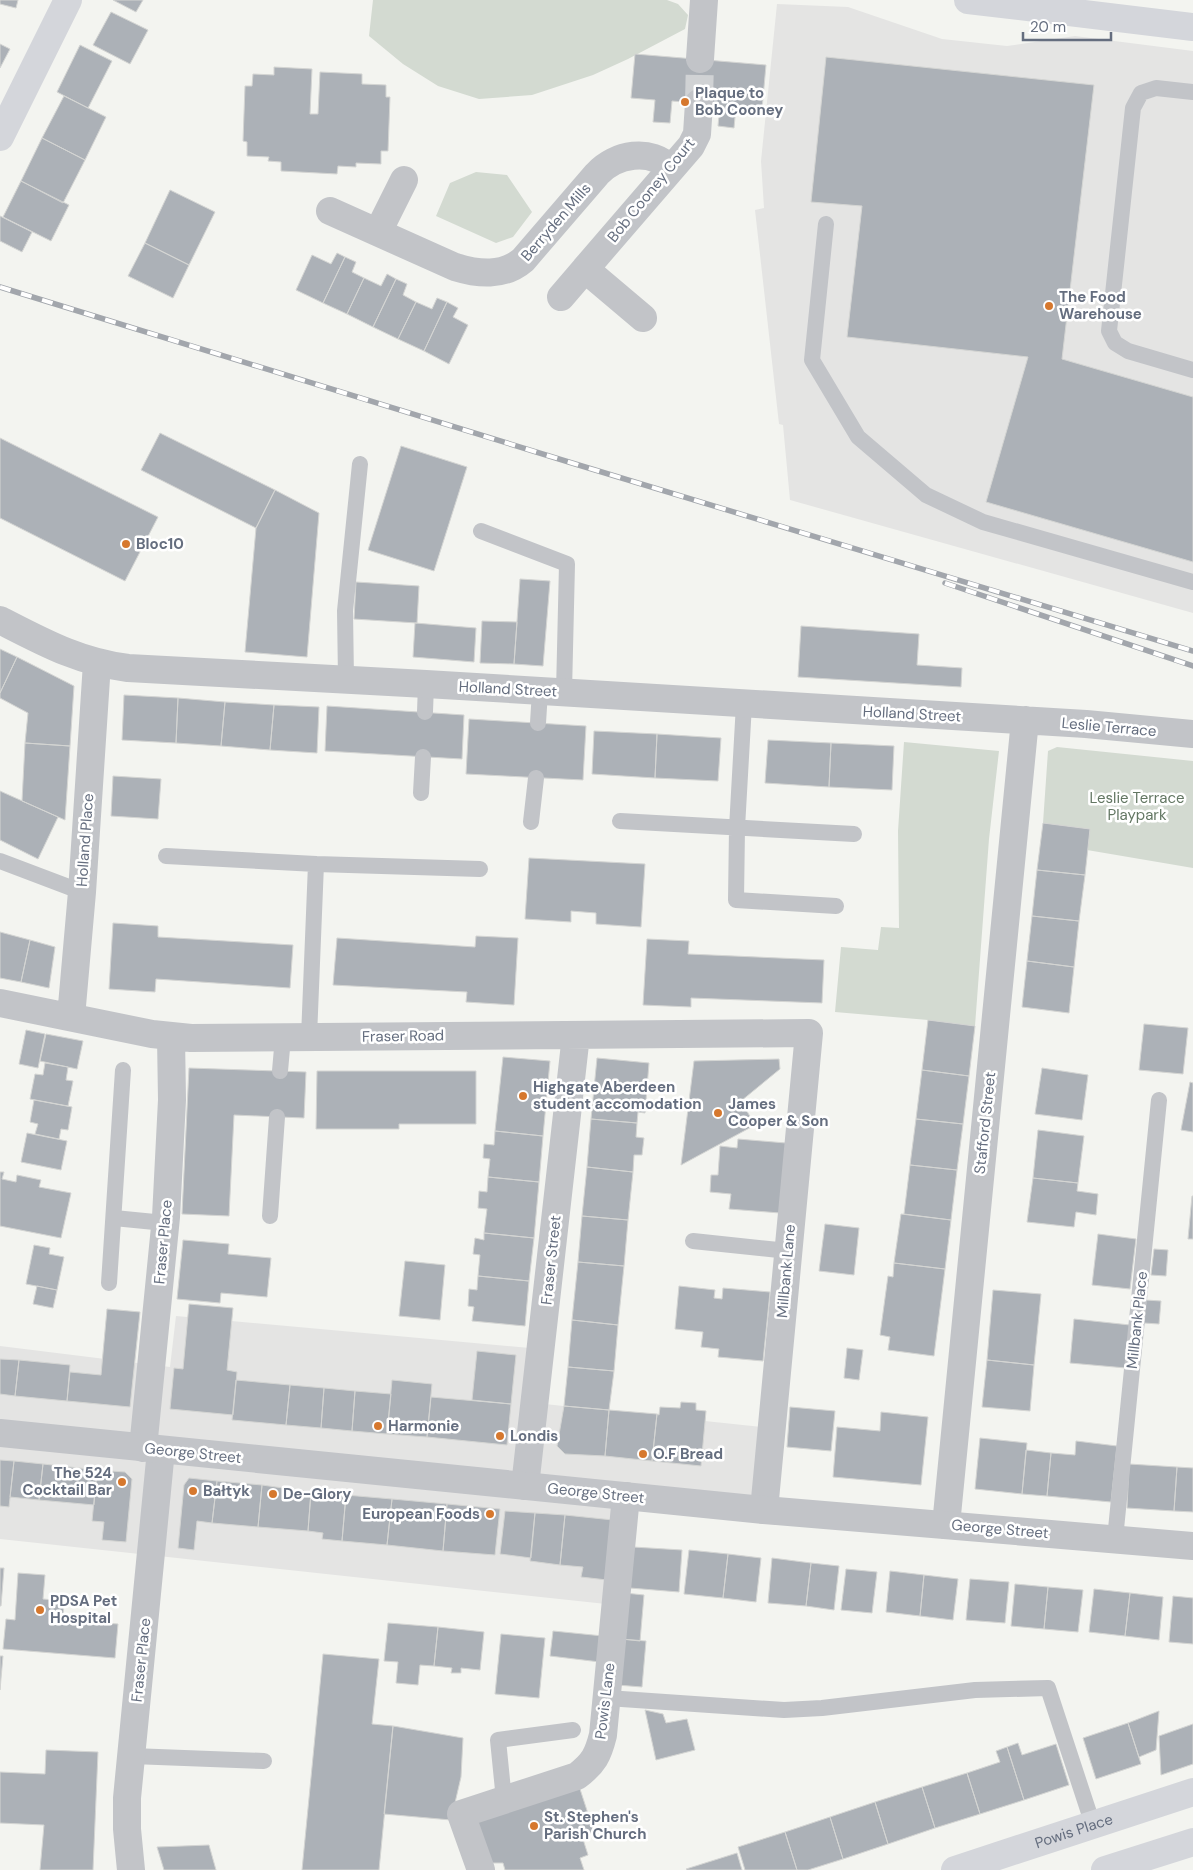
<svg xmlns="http://www.w3.org/2000/svg" width="1193" height="1870" font-family="'DM Sans',sans-serif">
	<rect width="100%" height="100%" fill="#f3f4f0"/>
	<path fill="#e4e4e3" d="M777 4 848 7 942 39 1007 46 1075 36 1193 51V613L790 500 783 425 779 424 755 210 764 208 761 161Z
		M176 1316 541 1349 535 1403 771 1428 764 1510 626 1496 606 1604 0 1539V1346L170 1367Z"/>
	<path fill="#d3dad1" d="M373 0H667L678 4 688 15 685 29 628 59 593 75 532 95 479 99 438 86 403 64 369 36Z
		M476 172 507 175 532 212 513 237 496 243 436 216 450 183Z
		M904 742 999 751 989 839 975 1026 928 1020 835 1012 841 947 878 950 881 927 899 928 898 831Z
		M1057 747 1193 761V868L1087 850 1090 829 1043 823 1048 751Z"/>
	<path fill="#acb1b7" stroke="#d4d5d3" d="M0 0H18L16 8 0 4Z
		M113 0H143L136 12Z
		M111 12 148 30 130 64 93 45Z
		M0 44 10 49 0 68Z
		M80 45 112 61 88 108 57 92Z
		M635 54 766 65 762 109 736 106 734 128 718 126 720 105 672 101 670 123 653 122 655 100 631 98Z
		M826 57 1094 85 1062 359 1193 397V562L986 502 1028 357 847 337 862 206 811 202Z
		M274 67 312 69 310 114H318L320 72 362 74V84L386 85V97H390L388 151H381V164L356 163V167L338 166 337 174 281 171V162L268 161 269 157 247 156V142L243 141 245 86H252L253 74 274 75Z
		M64 96 106 117 85 160 42 138Z
		M42 138 85 160 63 203 21 181Z
		M21 181 69 205 51 241 3 217Z
		M170 190 215 212 189 265 145 243Z
		M0 216 32 232 22 252 0 241Z
		M145 243 189 265 173 298 128 276Z
		M337 253 345 257 323 303 296 290 312 255 331 264Z
		M345 257 356 262 352 272 364 278 347 314 323 303Z
		M387 274 396 279 373 327 347 314 364 278 381 286Z
		M396 279 407 284 403 295 416 302 398 339 373 327Z
		M437 298 447 302 424 351 398 339 416 302 432 309Z
		M447 302 458 308 453 317 468 325 449 364 424 351Z
		M160 433 275 490 256 528 141 470Z
		M0 438 158 517 125 581 0 518Z
		M401 446 467 467 434 571 368 550Z
		M275 490 319 513 307 657 245 652 256 528Z
		M520 579 550 581 543 666 514 664Z
		M356 582 419 586 417 623 354 619Z
		M482 621 517 622 514 664 480 663Z
		M415 623 476 628 474 662 413 657Z
		M801 626 919 634 917 665 962 668 961 687 798 677Z
		M0 649 17 657 0 693Z
		M17 657 74 686 70 746 25 743 28 713 0 698V693Z
		M124 695 178 698 176 743 122 740Z
		M178 698 225 702 221 746 176 743Z
		M225 702 274 705 270 750 221 746Z
		M274 705 319 707 317 753 270 750Z
		M327 706 464 715 462 759 325 751Z
		M469 719 586 726 583 780 466 774Z
		M594 731 657 734 655 778 592 774Z
		M657 734 721 738 718 781 655 778Z
		M768 740 831 743 829 787 765 783Z
		M25 743 70 746 65 820 22 801Z
		M831 743 894 746 892 790 829 787Z
		M113 776 161 779 158 819 111 816Z
		M0 791 58 817 38 859 0 840Z
		M1043 823 1090 829 1085 875 1037 870Z
		M529 858 645 864 641 927 596 924V913L571 911V922L525 919Z
		M1037 870 1085 875 1079 921 1032 916Z
		M1032 916 1079 921 1074 967 1027 961Z
		M113 923 158 926V937L293 945 290 988 156 979 155 992 109 989Z
		M0 932 30 940 21 982 0 978Z
		M476 936 518 938 514 1005 466 1002 467 992 333 985 337 938 475 947Z
		M647 939 689 941 688 954 824 960 822 1003 691 998V1007L643 1005Z
		M30 940 55 947 49 988 21 982Z
		M1027 961 1074 967 1069 1013 1022 1007Z
		M928 1020 975 1026 969 1076 922 1070Z
		M1144 1024 1188 1028 1183 1074 1139 1070Z
		M26 1030 45 1034 38 1068 19 1064Z
		M46 1034 83 1041 77 1069 40 1061Z
		M503 1057 550 1061 543 1136 495 1131Z
		M597 1058 649 1063 645 1113 638 1112 637 1123 591 1119Z
		M779 1059 780 1069 741 1101 755 1125 681 1165 694 1061Z
		M45 1063 68 1067 66 1080 73 1081 68 1106 30 1099 35 1074 43 1075Z
		M189 1068 306 1072 304 1118 234 1115 229 1216 182 1214Z
		M1042 1068 1088 1075 1082 1120 1035 1114Z
		M922 1070 969 1076 963 1124 916 1119Z
		M317 1071H476V1124H399V1129H316Z
		M1190 1082 1193 1083V1132L1181 1130Z
		M34 1100 72 1107 68 1130 61 1129 59 1139 35 1134 38 1124 30 1122Z
		M591 1119 637 1123 636 1137 644 1138 642 1155H634L633 1172 587 1167Z
		M916 1119 963 1124 957 1170 910 1165Z
		M1038 1130 1084 1136 1078 1183 1033 1178Z
		M495 1131 543 1136 539 1182 488 1177 490 1159 483 1158 484 1144 494 1145Z
		M27 1133 67 1141 61 1170 21 1162Z
		M738 1139 786 1143 780 1213 729 1209 731 1194 710 1192 711 1175H718L720 1146 737 1148Z
		M910 1165 957 1170 951 1220 904 1214Z
		M587 1167 633 1172 628 1220 582 1216Z
		M0 1172H4L2 1179 16 1182 17 1175 41 1180 39 1187 71 1193 61 1238 0 1226Z
		M488 1177 539 1182 534 1238 484 1233 487 1209 478 1208 479 1191 487 1192Z
		M1033 1178 1078 1183 1077 1191 1098 1194 1096 1215 1076 1212 1074 1227 1027 1222Z
		M1192 1196H1193V1239H1188Z
		M901 1214 951 1220 945 1269 894 1263Z
		M582 1216 628 1220 624 1266 578 1262Z
		M825 1224 859 1228 854 1275 819 1271Z
		M484 1233 534 1238 529 1281 478 1276 480 1255 473 1254 475 1238 484 1240Z
		M1098 1234 1136 1239 1130 1289 1092 1285Z
		M183 1240 229 1244 228 1254 271 1258 267 1297 221 1293 220 1303 177 1299Z
		M34 1245 50 1248 49 1254 64 1257 57 1290 26 1284Z
		M1154 1249 1168 1250 1166 1276 1151 1275Z
		M405 1261 445 1265 440 1320 399 1316Z
		M578 1262 624 1266 618 1325 572 1320Z
		M894 1263 945 1269 934 1356 888 1350 890 1337 880 1335 888 1276 893 1277Z
		M478 1276 529 1281 525 1326 472 1321 474 1307 468 1306 469 1289 477 1290Z
		M37 1286 57 1290 53 1308 33 1304Z
		M679 1286 715 1290 714 1298 722 1299 723 1288 770 1292 763 1361 718 1357 719 1349 701 1347 703 1332 675 1329Z
		M993 1290 1041 1294 1034 1365 987 1360Z
		M1146 1300 1161 1301 1159 1324 1144 1323Z
		M189 1304 233 1308 227 1370 237 1372 233 1415 170 1409 174 1368 183 1369Z
		M107 1309 140 1312 130 1407 67 1401 70 1372 101 1375Z
		M1074 1319 1130 1325 1126 1368 1070 1363Z
		M572 1320 618 1325 614 1371 568 1367Z
		M847 1348 863 1350 859 1380 844 1378Z
		M477 1351 516 1355 511 1404 472 1400Z
		M0 1359 19 1360 15 1396 0 1394Z
		M19 1360 70 1365 67 1401 15 1396Z
		M987 1360 1034 1365 1030 1411 982 1407Z
		M568 1367 614 1371 609 1410 564 1406Z
		M236 1380 290 1385 286 1425 232 1420Z
		M392 1380 432 1384 427 1437 387 1434Z
		M290 1385 324 1388 321 1428 286 1425Z
		M324 1388 355 1391 352 1431 321 1428Z
		M355 1391 391 1394 387 1434 352 1431Z
		M431 1397 511 1404 507 1445 427 1437Z
		M681 1402 696 1403V1410L706 1411 701 1466 652 1461 657 1414 659 1415 660 1407 680 1408Z
		M564 1406 609 1410 605 1456 565 1454 557 1446Z
		M790 1407 835 1411 831 1451 787 1447Z
		M609 1410 657 1414 652 1461 605 1456Z
		M881 1412 928 1417 921 1485 833 1477 837 1427 880 1431Z
		M980 1438 1027 1443 1022 1494 975 1489Z
		M1076 1441 1117 1446 1111 1502 1047 1496 1051 1453 1075 1455Z
		M1026 1450 1051 1453 1047 1496 1022 1494Z
		M0 1460 14 1461 9 1507 0 1506Z
		M14 1461 43 1464 39 1500 10 1497Z
		M43 1464 97 1470 94 1505 39 1500Z
		M1129 1464 1177 1467 1174 1511 1127 1508Z
		M1177 1467 1193 1468V1512L1174 1511Z
		M97 1470 125 1472 132 1479 126 1542 102 1540 104 1522 92 1521Z
		M189 1478 217 1481 212 1523 197 1521 194 1550 178 1548 184 1485Z
		M217 1481 262 1485 258 1527 212 1523Z
		M262 1485 311 1492 308 1531 258 1527Z
		M311 1492 346 1495 342 1541 322 1539 323 1533 308 1531Z
		M346 1495 392 1499 387 1545 342 1541Z
		M392 1499 447 1504 443 1551 387 1545Z
		M447 1504 500 1509 495 1555 443 1551Z
		M505 1511 535 1513 531 1558 500 1554Z
		M535 1513 565 1515 560 1565 530 1561Z
		M565 1515 613 1520 607 1580 581 1577 583 1567 560 1565Z
		M633 1547 682 1550 679 1592 630 1588Z
		M689 1550 728 1554 723 1598 684 1594Z
		M728 1554 761 1558 756 1602 723 1598Z
		M772 1558 811 1563 806 1606 768 1603Z
		M811 1563 839 1566 834 1610 806 1606Z
		M0 1568H4L1 1606H0Z
		M846 1569 877 1572 872 1613 841 1610Z
		M890 1571 924 1575 920 1616 886 1612Z
		M18 1573 45 1575 43 1599 64 1601 63 1620 118 1624 115 1658 3 1649 6 1619 15 1620Z
		M924 1575 958 1579 953 1620 920 1616Z
		M970 1579 1009 1582 1005 1623 966 1620Z
		M1015 1584 1048 1587 1044 1629 1011 1626Z
		M1048 1587 1083 1590 1078 1632 1044 1629Z
		M1094 1589 1130 1593 1125 1636 1089 1632Z
		M625 1593 644 1595 640 1641 621 1639Z
		M1130 1593 1163 1597 1159 1640 1125 1636Z
		M1173 1596 1193 1598V1644L1169 1642Z
		M388 1623 438 1627 434 1666 420 1665 418 1685 396 1683 398 1662 384 1661Z
		M438 1627 484 1632 480 1670 461 1668V1673H451L452 1668 434 1666Z
		M553 1631 603 1636 600 1662 550 1656Z
		M501 1634 545 1638 539 1698 495 1694Z
		M621 1639 646 1641 642 1687 617 1685Z
		M323 1654 379 1659 372 1724 393 1726 379 1870H302Z
		M0 1656H3L0 1690Z
		M645 1710 663 1714 666 1723 687 1719 695 1750 656 1760Z
		M1159 1711 1156 1750 1139 1757 1128 1723Z
		M1128 1723 1141 1764 1096 1779 1083 1738Z
		M1193 1724V1764L1161 1775 1159 1736Z
		M393 1726 463 1738 461 1777 451 1820 384 1814Z
		M1018 1743 1022 1755 1056 1744 1069 1785 1024 1800 1007 1747Z
		M1007 1747 1024 1800 980 1814 967 1773 1000 1762 996 1751Z
		M46 1750 98 1752 93 1870H40L44 1825 0 1823V1772L45 1774Z
		M967 1773 980 1814 935 1828 922 1787Z
		M579 1786 594 1832 582 1836 588 1855 580 1858 584 1870H505L503 1863H488L474 1820Z
		M922 1787 935 1828 888 1844 875 1802Z
		M875 1802 888 1844 843 1859 830 1817Z
		M830 1817 843 1859 808 1870H797L785 1832Z
		M785 1832 797 1870H745L738 1847Z
		M209 1845 216 1870H164L157 1847Z
		M737 1853 742 1870H687L686 1869Z"/>
	<g fill="none" stroke-linecap="round" stroke-linejoin="round">
		<path stroke="#d0d2d4" stroke-width="28" stroke-dasharray="28 14" stroke-linecap="butt" d="M699 103 700 59"/>
		<path stroke="#c2c4c8" stroke-width="16" d="M1193 92 1156 88 1141 93 1133 108 1109 331 1115 343 1128 351 1193 370
			M826 224 812 360 858 437 926 495 983 522 1193 582
			M481 531 567 564 564 692
			M346 679 345 611 360 464
			M744 704 737 828 736 900 836 906
			M425 712 426 684
			M538 723 540 691
			M421 793 423 757
			M620 821 854 834
			M531 822 536 778
			M166 856 316 864
			M0 861 82 892
			M309 1037 316 864 480 869
			M280 1071 283 1037
			M270 1216 277 1117
			M114 1218 165 1223
			M693 1241 788 1251
			M109 1283 123 1070
			M1115 1539 1159 1100
			M607 1698 784 1710 822 1708 975 1690 1048 1688 1093 1825
			M132 1756 264 1761
			M504 1800 498 1740 573 1730"/>
		<path stroke="#c2c4c8" stroke-width="28" d="M700 59 704 0
			M330 211 455 267C478 274 503 277 523 260L597 174C615 154 651 147 671 169
			M378 232 404 180
			M561 297 585 269
			M643 318 585 269 691 146 697 134 699 103
			M0 620C43 642 79 662 128 668L426 684 1086 724 1193 734
			M0 1003 152 1034 191 1038 809 1033 764 1510
			M71 1017 82 892 97 663
			M143 1448 166 1217 172 1100 171 1037
			M525 1486 576 1035
			M946 1525 1025 720
			M131 1870 127 1829V1798L161 1450
			M481 1870 461 1814 577 1776C594 1763 598 1755 603 1735L626 1496"/>
		<path stroke="#c2c4c8" stroke-width="28" d="M0 1433 764 1510 1193 1546"/>
		<path stroke="#d4d6db" stroke-width="28" d="M968 0 1193 27"/>
		<g stroke="#d4d6db" stroke-width="28">
			<path d="M0 137 68 0"/>
			<path id="s1" d="M955 1870 1193 1792"/>
			<path d="M1105 1870 1193 1842"/>
		</g>
		<defs>
			<path id="rail" d="M0 287 572 463 1193 651
				M945 583 1193 666"/>
		</defs>
		<use href="#rail" stroke="#a2a6ac" stroke-width="5.5"/>
		<use href="#rail" stroke="#fff" stroke-width="4" stroke-dasharray="11" stroke-linecap="butt"/>
	</g>
	<g fill="#d6782e" stroke="#fff" stroke-width="2">
		<circle cx="685" cy="102" r="5"/>
		<circle cx="1049" cy="306" r="5"/>
		<circle cx="126" cy="544" r="5"/>
		<circle cx="523" cy="1096" r="5"/>
		<circle cx="718" cy="1113" r="5"/>
		<circle cx="378" cy="1426" r="5"/>
		<circle cx="500" cy="1436" r="5"/>
		<circle cx="643" cy="1454" r="5"/>
		<circle cx="122" cy="1482" r="5"/>
		<circle cx="193" cy="1491" r="5"/>
		<circle cx="273" cy="1494" r="5"/>
		<circle cx="490" cy="1514" r="5"/>
		<circle cx="40" cy="1610" r="5"/>
		<circle cx="534" cy="1826" r="5"/>
	</g>
	<g text-anchor="middle" dominant-baseline="central" stroke-width="5" stroke-linejoin="round" paint-order="stroke">
		<g font-size="15" font-weight="bold" fill="#656e7f" stroke="#fff" text-anchor="start">
			<text x="695" y="93">Plaque to<tspan x="695" dy="17">Bob Cooney</tspan></text>
			<text x="1059" y="297">The Food<tspan x="1059" dy="17">Warehouse</tspan></text>
			<text x="136" y="544">Bloc10</text>
			<text x="533" y="1087">Highgate Aberdeen<tspan x="533" dy="17">student accomodation</tspan></text>
			<text x="728" y="1104">James<tspan x="728" dy="17">Cooper &amp; Son</tspan></text>
			<text x="388" y="1426">Harmonie</text>
			<text x="510" y="1436">Londis</text>
			<text x="653" y="1454">O.F Bread</text>
			<text x="112" y="1473" text-anchor="end">The 524<tspan x="112" dy="17">Cocktail Bar</tspan></text>
			<text x="203" y="1491">Bałtyk</text>
			<text x="283" y="1494">De-Glory</text>
			<text x="480" y="1514" text-anchor="end">European Foods</text>
			<text x="50" y="1601">PDSA Pet<tspan x="50" dy="17">Hospital</tspan></text>
			<text x="544" y="1817">St. Stephen's<tspan x="544" dy="17">Parish Church</tspan></text>
		</g>
		<g font-size="15" fill="#656e7f" stroke="#fff">
			<text transform="translate(651 190) rotate(-51)">Bob Cooney Court</text>
			<text transform="translate(556 222) rotate(-49)">Berryden Mills</text>
			<text transform="translate(508 689) rotate(3)">Holland Street</text>
			<text transform="translate(912 714) rotate(3)">Holland Street</text>
			<text transform="translate(1109 727) rotate(5)">Leslie Terrace</text>
			<text transform="translate(85 840) rotate(-86)">Holland Place</text>
			<text transform="translate(403 1036) rotate(-1)">Fraser Road</text>
			<text transform="translate(985 1123) rotate(-84)">Stafford Street</text>
			<text transform="translate(163 1242) rotate(-85)">Fraser Place</text>
			<text transform="translate(551 1260) rotate(-84)">Fraser Street</text>
			<text transform="translate(786 1271) rotate(-85)">Millbank Lane</text>
			<text transform="translate(1137 1320) rotate(-84)">Millbank Place</text>
			<text transform="translate(193 1453) rotate(6)">George Street</text>
			<text transform="translate(596 1493) rotate(6)">George Street</text>
			<text transform="translate(1000 1529) rotate(5)">George Street</text>
			<text transform="translate(141 1660) rotate(-84)">Fraser Place</text>
			<text transform="translate(605 1701) rotate(-83)">Powis Lane</text>
			<text stroke="none"><textPath href="#s1" startOffset="125">Powis Place</textPath></text>
		</g>
		<g font-size="15" fill="#637763" stroke="#fff">
			<text x="1137" y="798">Leslie Terrace<tspan x="1137" dy="17">Playpark</tspan></text>
		</g>
	</g>
	<path d="M1023 32v8h88v-8" fill="none" stroke="#656e7f" stroke-width="2.5"/>
	<text x="1030" y="32" font-size="15" fill="#656e7f" stroke="#ffffff" stroke-width="4" paint-order="stroke">20 m</text>
</svg>
